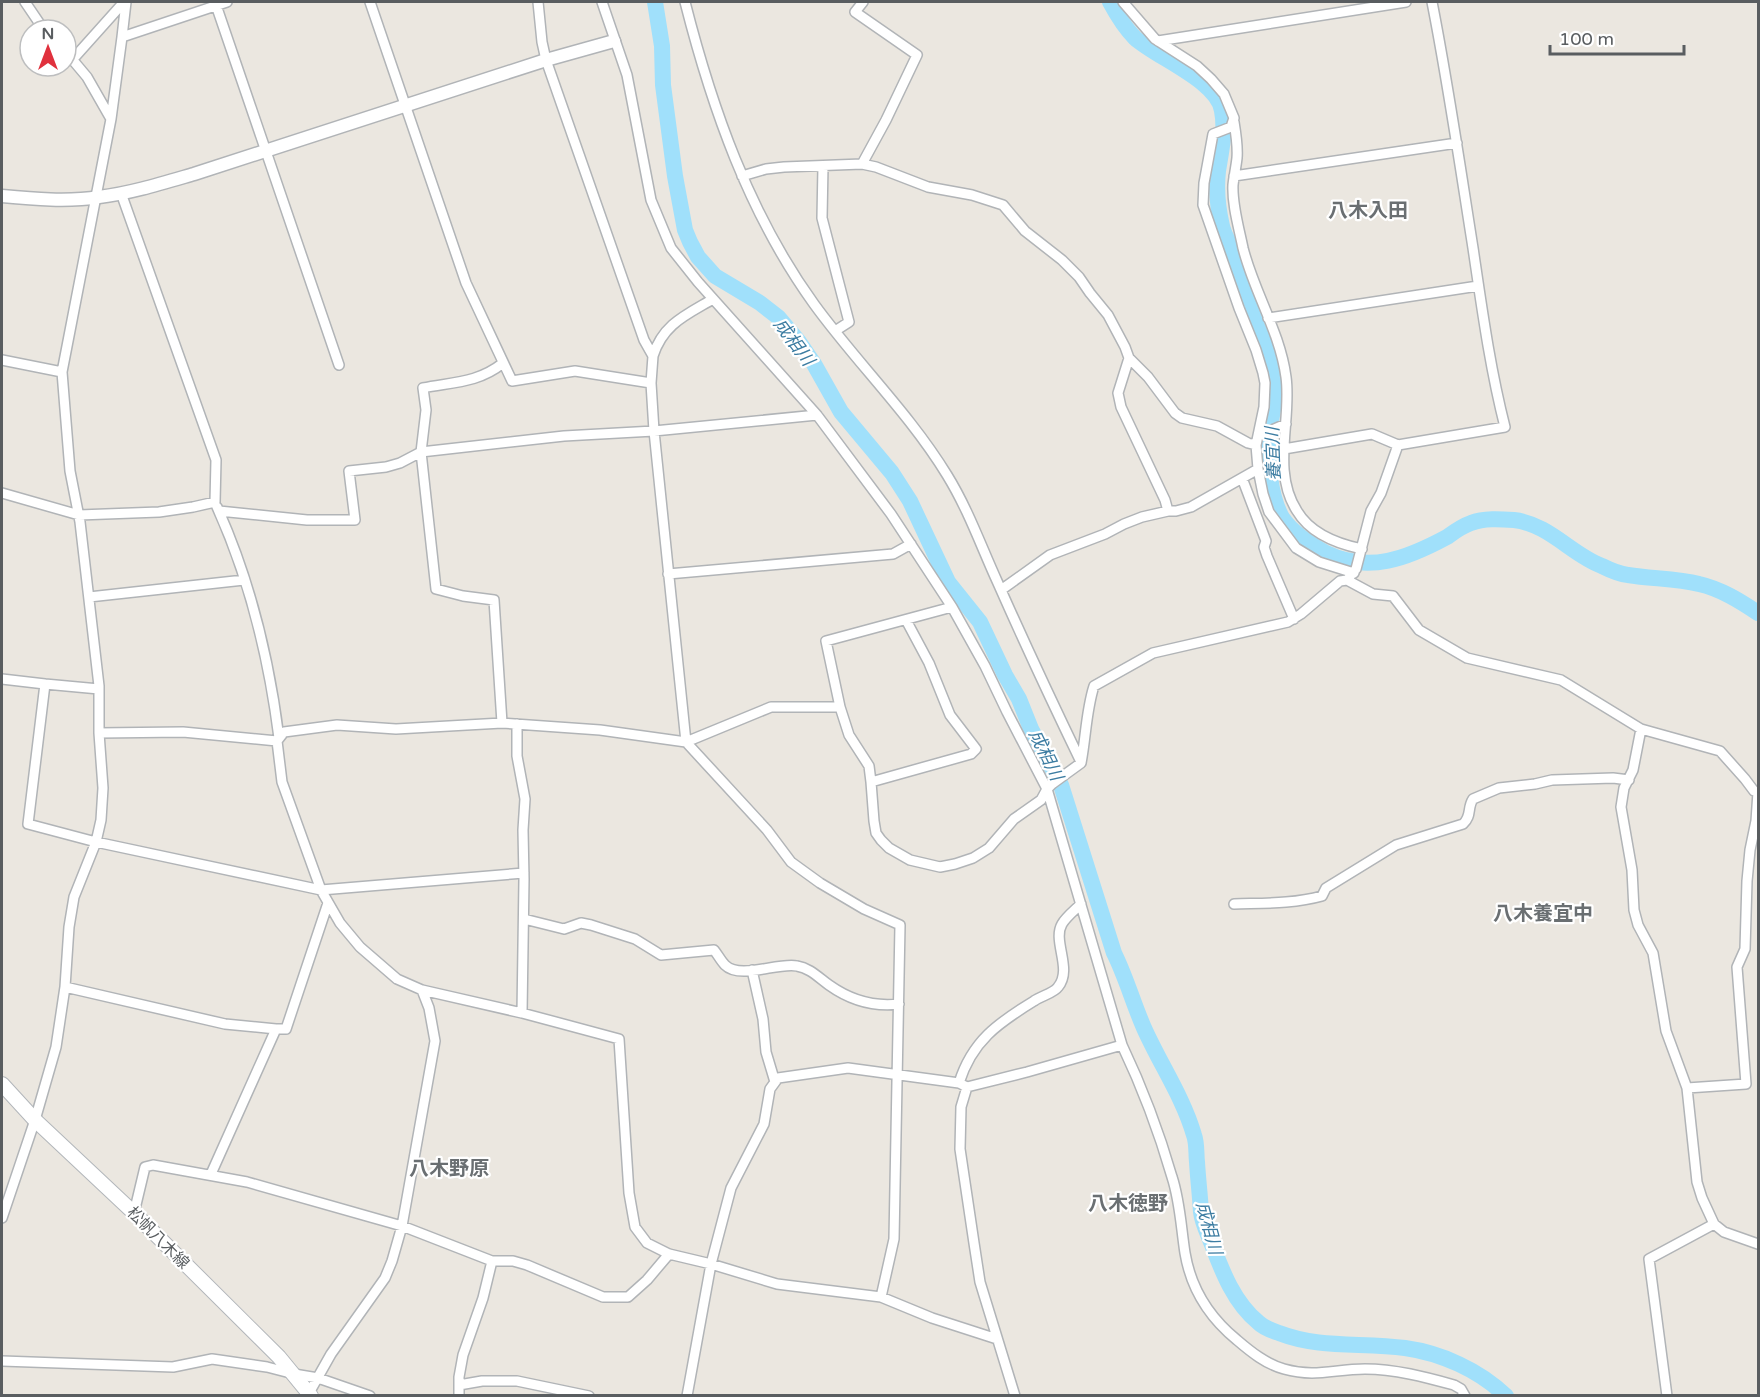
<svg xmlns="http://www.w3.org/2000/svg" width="1760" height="1397" font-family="'Varela Round','Noto Sans JP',sans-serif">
	<rect width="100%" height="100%" fill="#ebe7e0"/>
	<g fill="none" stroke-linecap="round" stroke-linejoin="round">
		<path stroke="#a0e0fb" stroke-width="16" d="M655 2 662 46 663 85 675 176 685 230 690 242 698 257 715 276 760 303 778 317 799 342 814 364 841 412 892 473 910 501 948 582 980 622 1005 675 1019 699 1031 729 1061 785 1114 953C1126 977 1133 1003 1144 1028 1160 1064 1183 1097 1194 1135 1197 1143 1196 1153 1197 1162 1198 1179 1200 1195 1201 1212 1202 1222 1207 1232 1211 1242 1222 1271 1234 1303 1259 1323 1264 1328 1273 1331 1279 1333 1320 1349 1362 1342 1405 1348 1441 1353 1479 1370 1506 1396
			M1110 2C1117 15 1124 27 1135 38 1157 58 1218 81 1222 111 1226 131 1221 152 1218 171 1216 189 1218 209 1222 226 1224 235 1230 243 1232 252 1240 277 1247 301 1257 326 1264 343 1272 359 1275 378 1277 397 1272 413 1269 432 1266 455 1270 499 1283 519 1293 533 1311 545 1326 553 1369 574 1408 558 1447 537 1454 532 1462 526 1471 523 1484 518 1500 519 1514 520 1549 524 1572 555 1602 566 1610 570 1619 574 1628 575 1651 579 1676 578 1699 584 1721 589 1740 601 1758 613"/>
		<defs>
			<path id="minor" d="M25 2 44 30
				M370 2 466 283 512 381 575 371 651 383
				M538 2 542 42 546 60 644 340 653 356 651 383 654 431 817 415
				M602 2 627 75 651 200 671 248 698 282 817 415 891 514 952 607 985 666 1007 712 1047 789 1122 1045 1027 1072 967 1087 959 1083 848 1068 778 1078 770 1089 764 1124 731 1188 711 1264 687 1396
				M685 2C712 108 749 214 814 304 856 362 909 413 947 475 968 509 981 546 997 581 1024 642 1052 702 1081 762
				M1123 2 1155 39 1197 66 1211 79 1224 94 1234 118 1231 127 1213 134 1204 183 1203 205 1239 308 1256 350 1263 373 1265 383 1264 407 1256 445 1258 469 1263 494 1269 512 1296 548 1319 562 1354 573
				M216 5 339 365
				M122 37 126 2
				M1158 41 1406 2
				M66 52 87 77 111 119
				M73 59 124 2
				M1234 122C1236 134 1238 146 1237 158 1236 167 1234 176 1233 185 1232 205 1239 228 1243 248 1254 292 1280 332 1286 377 1292 420 1271 471 1297 511 1310 533 1338 544 1362 549
				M862 164 886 120 917 55 855 12 863 2
				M823 166 822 218 849 322 835 331
				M742 176 766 169 784 167 862 164 876 167 928 187 972 195 1003 205 1025 231 1062 260 1079 277 1090 293 1108 315 1125 347 1129 358 1148 377 1175 413 1182 418 1217 426 1248 443 1256 445
				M1234 176 1457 143
				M1268 318 1478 286
				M653 356C663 324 686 315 713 299
				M1129 358 1118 393 1121 407 1165 500 1168 511
				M2 360 62 372
				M1258 436 1286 424
				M1398 445 1505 427C1490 368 1482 309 1473 248 1460 166 1448 83 1432 2
				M1242 478 1266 541 1264 547 1267 556 1294 619
				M2 493 79 515 159 512 193 507 215 502 216 460 121 193
				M217 507C250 580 269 659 279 738
				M219 511 307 520H355L349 471 386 467 400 463 421 452 426 410 423 388C453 382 478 383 503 363
				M668 574 893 554 911 544
				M1347 580 1373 594 1393 596 1419 630 1467 658 1561 680 1641 729 1720 751 1745 779 1754 791 1758 792
				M1001 590 1050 555 1105 534 1124 524 1142 517 1168 511H1176L1191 507 1258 469
				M89 597 244 580
				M2 679 45 684
				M99 689 45 684 28 824 96 842 321 890 524 873
				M840 707 849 735 869 766 871 782 971 754 976 749 950 715 929 663 906 620
				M502 723 494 600 463 596 436 589 421 452 564 436 654 431 686 742 767 830 791 862 820 883 864 909 900 925 894 1239 881 1297
				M517 724V756L525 799 523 830 524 879 522 1013
				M1641 729 1633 770 1624 788 1621 807 1632 870 1634 910 1638 925 1653 953 1666 1031 1687 1088 1697 1182 1702 1198 1714 1224 1724 1232 1758 1244
				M99 733 183 732 277 741
				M871 782 874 821 876 833 881 840 889 848 910 860 940 867 955 864 973 858 989 848 1014 819 1041 800 1047 789 1052 784 1081 763C1086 737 1086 711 1094 686L1153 653 1288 622 1301 614 1340 581 1347 580 1356 569 1371 511 1381 493 1398 445 1372 434 1284 449
				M1234 904C1263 903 1293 904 1322 896L1326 888 1396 845 1463 824C1472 816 1467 808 1473 799L1499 788 1535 784 1552 780 1613 778 1629 780
				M524 919 564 929 581 923 591 925 635 939 661 955 714 950C718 955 721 961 725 965 740 980 778 962 797 966 810 968 819 978 829 985 850 1000 874 1007 899 1004
				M752 970 763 1019 766 1052 775 1082
				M65 987 225 1024 276 1029
				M422 990 522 1013 619 1039 629 1193 635 1227 647 1243 669 1254 711 1264 777 1284 881 1297 932 1318 997 1339
				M1122 1045C1142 1087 1159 1132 1172 1177 1180 1201 1181 1227 1185 1253 1191 1289 1210 1318 1237 1340 1251 1352 1266 1364 1284 1369 1316 1378 1334 1369 1365 1369 1395 1369 1425 1377 1454 1385L1461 1389 1465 1396
				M959 1083C972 1041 998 1023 1034 1001 1041 996 1054 993 1058 987 1073 969 1052 941 1062 924 1066 917 1075 910 1081 904
				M967 1087 961 1107 960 1149 974 1243 980 1282 1015 1396
				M1687 1088 1746 1084 1737 967 1745 949 1747 881 1750 850 1756 821 1758 792
				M211 1174 276 1029H286L328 903
				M134 1213 145 1167 153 1165 247 1182 402 1226 492 1261H513L527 1265 603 1297H628L647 1280 669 1254
				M2 1218 35 1120 56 1047 65 987 69 927 74 897 96 842 101 820 103 788 99 733V686L80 522 70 471 62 372 111 119 122 37 227 2
				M2 1361 173 1367 212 1359 267 1367 294 1374 318 1378 370 1396
				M459 1385 482 1381H517L589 1396
				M309 1396V1393L331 1354 385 1278 392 1261 402 1226 435 1041 429 1008 422 990 397 979 360 947 340 923 321 890 282 782 277 741 284 732 337 725 396 729 502 723 600 730 686 742 771 707H840L826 641 952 607
				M459 1396V1377L463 1355 483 1298 492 1261
				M1667 1396 1649 1259 1714 1224"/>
			<path id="tertiary" d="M2 196C33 199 68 202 99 197 131 193 163 183 194 174L546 60 614 41"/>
			<path id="secondary" d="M2 1084 35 1120 134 1213 279 1357 311 1396"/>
		</defs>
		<use href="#minor" stroke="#b1b4b7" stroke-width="12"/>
		<use href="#tertiary" stroke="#b1b4b7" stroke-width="15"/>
		<use href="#secondary" stroke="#b2b6ba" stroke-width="16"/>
		<use href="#minor" stroke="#fff" stroke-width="9"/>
		<use href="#tertiary" stroke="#fff" stroke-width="12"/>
		<use href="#secondary" stroke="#fff" stroke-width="14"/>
	</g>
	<g text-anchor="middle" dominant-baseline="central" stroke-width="4.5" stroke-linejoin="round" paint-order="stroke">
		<g font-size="16" fill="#595d60" stroke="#fff">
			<text transform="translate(158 1238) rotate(45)">松帆八木線</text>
		</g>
		<g font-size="18" font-style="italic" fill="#3d7da2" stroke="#fff">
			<text transform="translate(794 342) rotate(53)">成相川</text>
			<text transform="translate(1273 454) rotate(-92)">養宜川</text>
			<text transform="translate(1046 755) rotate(64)">成相川</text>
			<text transform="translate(1209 1228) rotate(75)">成相川</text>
		</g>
		<g font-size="20" font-weight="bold" fill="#6a6f72" stroke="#fff">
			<text x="1368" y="211">八木入田</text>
			<text x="1543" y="914">八木養宜中</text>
			<text x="449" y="1169">八木野原</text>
			<text x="1128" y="1204">八木徳野</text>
		</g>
	</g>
	<rect width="1760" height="1397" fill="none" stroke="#595d60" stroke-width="6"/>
	<g transform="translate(48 48)"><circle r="28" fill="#ffffff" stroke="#bdbebf" stroke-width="1.5"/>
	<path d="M0-4.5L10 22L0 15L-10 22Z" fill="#e0313d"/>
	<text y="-9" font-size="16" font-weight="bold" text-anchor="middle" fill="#595d60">N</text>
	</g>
	<path d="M1550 45v9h134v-9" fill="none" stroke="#595d60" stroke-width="3"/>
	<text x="1559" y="45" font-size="18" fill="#595d60" stroke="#ffffff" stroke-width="4.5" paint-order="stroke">100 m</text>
</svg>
